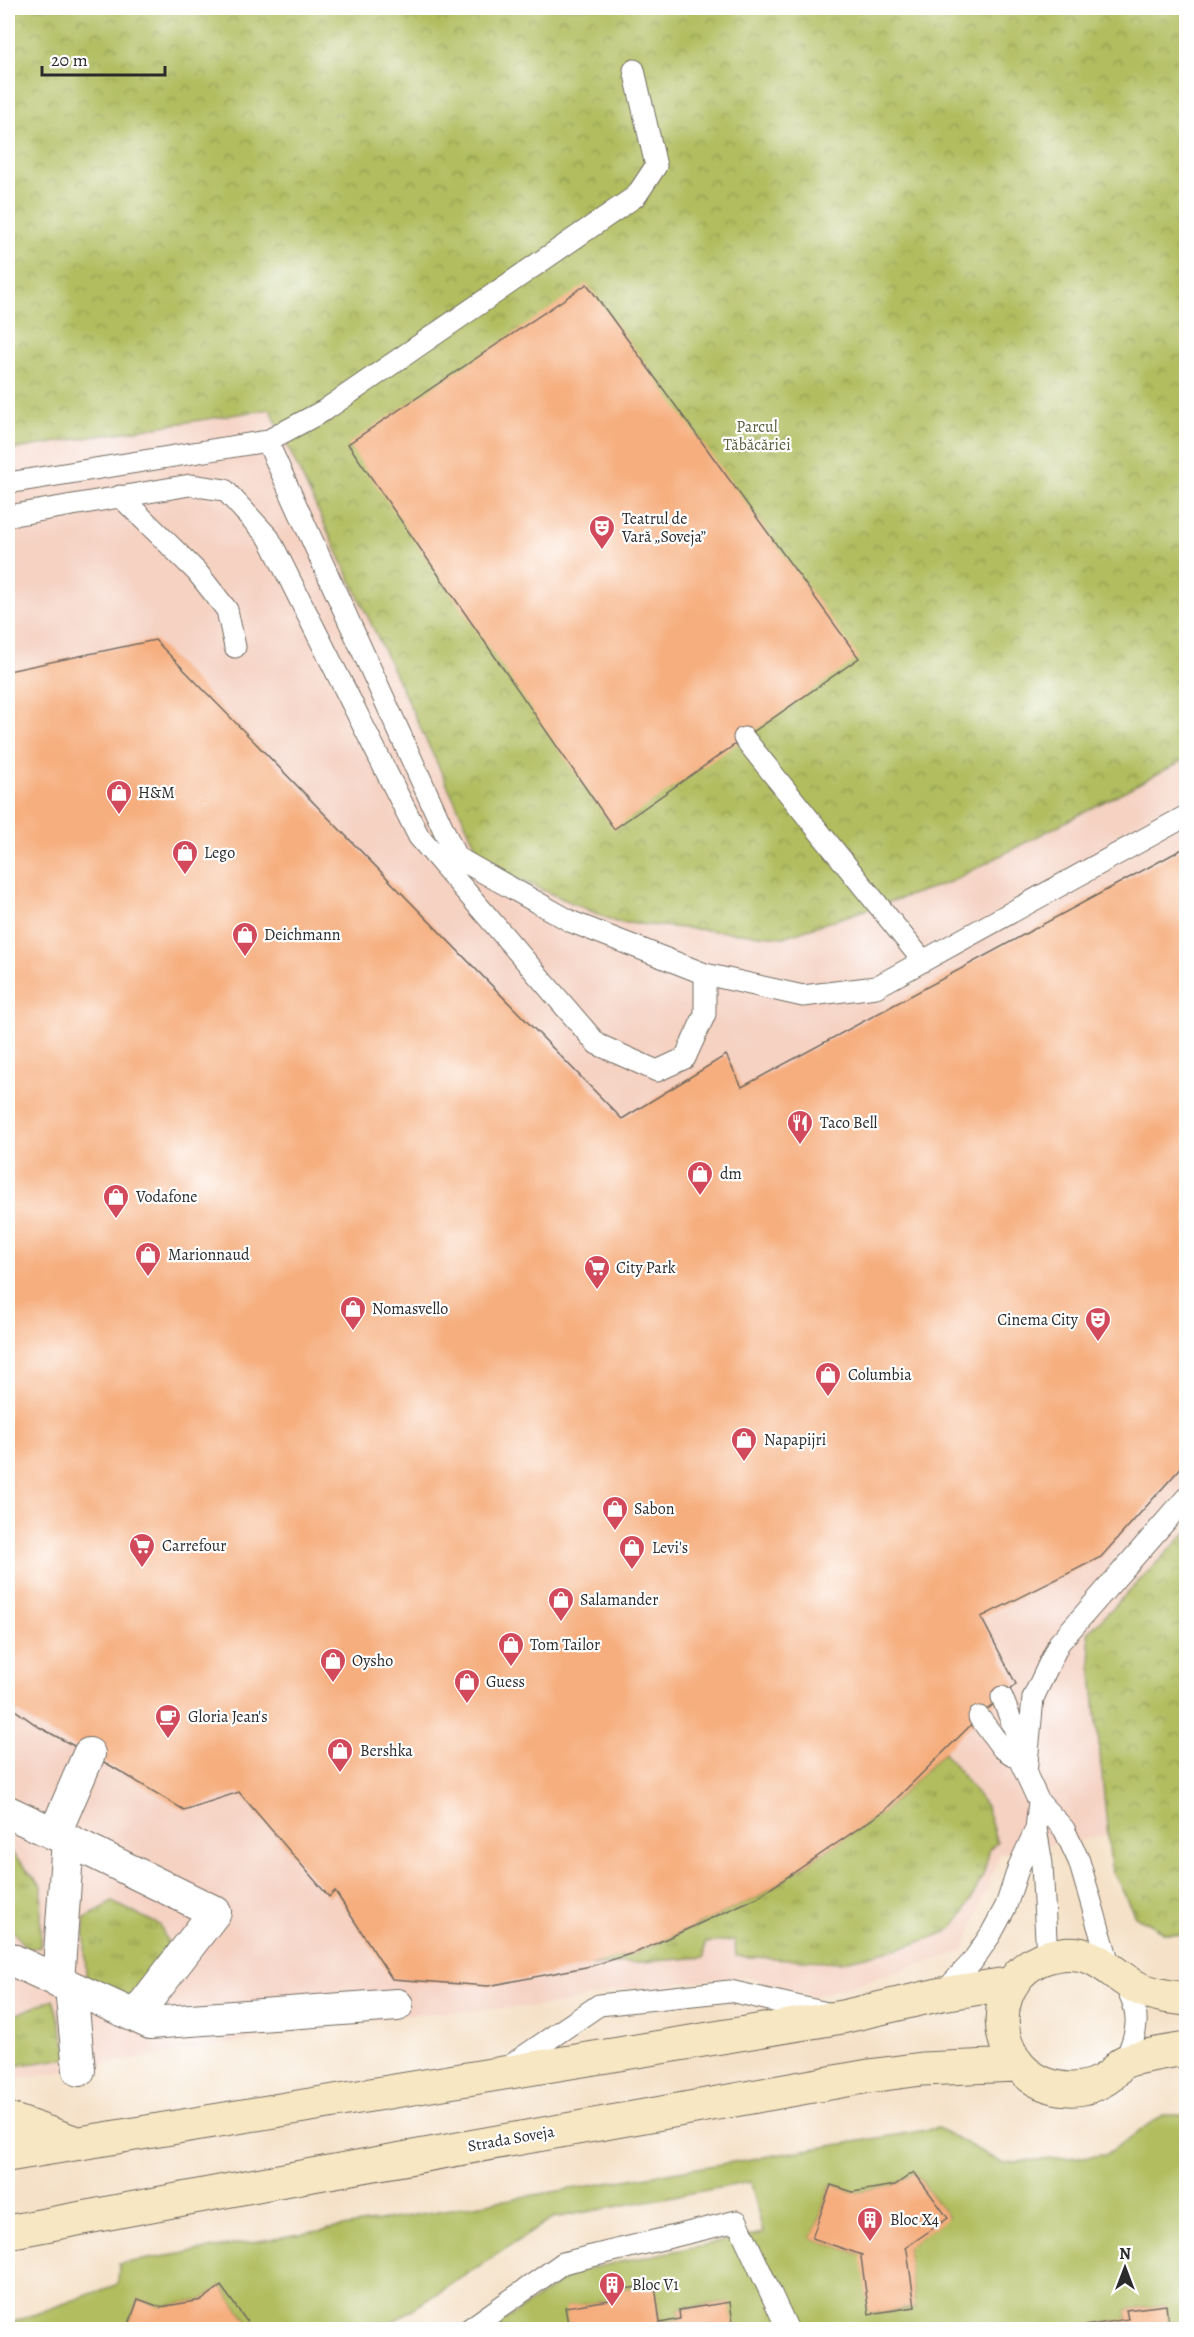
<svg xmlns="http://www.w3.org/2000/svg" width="1194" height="2337" font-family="Alegreya,serif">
	<defs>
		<pattern id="grass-tufts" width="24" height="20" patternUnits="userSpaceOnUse" patternTransform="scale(1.5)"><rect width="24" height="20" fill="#b1bd5f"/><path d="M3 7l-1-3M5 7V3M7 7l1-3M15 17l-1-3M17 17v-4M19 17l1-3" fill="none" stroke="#909a4f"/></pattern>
		<pattern id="park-crowns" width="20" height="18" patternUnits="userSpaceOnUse" patternTransform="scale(1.5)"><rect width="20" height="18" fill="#b1bd5f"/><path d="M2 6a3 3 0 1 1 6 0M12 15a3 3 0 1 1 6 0" fill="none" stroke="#909a4f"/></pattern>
	</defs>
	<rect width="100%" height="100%" fill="#fff"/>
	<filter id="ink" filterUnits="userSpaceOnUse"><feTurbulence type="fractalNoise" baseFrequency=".0167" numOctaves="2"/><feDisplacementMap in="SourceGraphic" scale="12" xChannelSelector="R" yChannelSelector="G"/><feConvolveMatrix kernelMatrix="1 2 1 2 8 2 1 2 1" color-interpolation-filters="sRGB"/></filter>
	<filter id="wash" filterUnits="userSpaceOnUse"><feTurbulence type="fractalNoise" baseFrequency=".008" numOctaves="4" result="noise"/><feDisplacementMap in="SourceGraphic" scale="24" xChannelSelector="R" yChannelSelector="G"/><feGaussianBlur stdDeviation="1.35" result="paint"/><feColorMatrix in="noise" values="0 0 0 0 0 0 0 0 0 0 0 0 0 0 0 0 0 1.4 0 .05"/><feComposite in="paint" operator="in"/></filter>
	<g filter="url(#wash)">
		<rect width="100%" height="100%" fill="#f5e1c7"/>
		<path fill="#f5d2c2" d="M270 409 484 865 950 882 1186 759V1533L1088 1633 1108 1835 1000 1854 964 1951 813 1997 744 1976 611 1991 557 2005 399 2015 8 2081V450Z"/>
		<path fill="url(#grass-tufts)" stroke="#6e7445" stroke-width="1.5" d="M944 1752 986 1806 997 1843 990 1848 984 1873 964 1914 949 1931 911 1945 840 1962 736 1956 735 1940 705 1943V1957L591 1966 638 1952 758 1897 884 1811Z
			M8 1849 42 1886 40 1947 26 1949 8 1924Z
			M112 1902 160 1925 172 1953 129 2004 86 1977 84 1919Z
			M53 1999 70 2058 8 2067V2018Z"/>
		<path fill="url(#park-crowns)" stroke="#6e7445" stroke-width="1.5" d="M8 8H1186V759L950 882 783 937 616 922 485 865 270 409 8 450Z
			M1186 1533V1936L1165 1933 1135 1916 1111 1867 1088 1633Z"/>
		<path fill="#b1bd5f" stroke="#6e7445" stroke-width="1.5" fill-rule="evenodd" d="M1163 2115H1186V2329H1169L1165 2305 1126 2310 1128 2319 1078 2327V2329H734L729 2302 679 2309 680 2319 660 2323 654 2285 615 2290 616 2299 566 2307 569 2329H492L577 2271 763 2233 751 2182 553 2218 382 2329H253L221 2286 202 2300 160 2307 138 2299 127 2329 8 2330V2324L118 2284 119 2264 938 2128 1002 2163 1105 2155ZM914 2172 948 2217 905 2248 907 2250 915 2308 870 2314 862 2255 812 2238 831 2185 853 2192 895 2185Z"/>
		<g id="blocks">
			<path fill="#f6ae7e" d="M587 284 859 658 614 829 348 444Z
				M155 640 622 1119 726 1055 742 1087 1186 847V1462L1101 1557 981 1617 1016 1684 979 1717 884 1811 758 1897 637 1952 591 1966 488 1986 392 1979 335 1891 329 1897 239 1792 184 1810 111 1766 39 1727 8 1705V671Z
				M914 2172 948 2218 905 2248 907 2250 915 2307 869 2314 861 2257 862 2255 812 2238 831 2185 853 2192 895 2185Z
				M655 2285 660 2323 680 2319 679 2310 730 2302 734 2330H569L565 2307 616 2299 615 2290Z
				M221 2286 253 2330H127L138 2299 160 2307 202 2300Z
				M1166 2305 1169 2330H1078L1077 2327 1128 2319 1126 2310Z"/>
		</g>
	</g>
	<g filter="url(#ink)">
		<use href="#blocks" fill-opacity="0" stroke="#726b62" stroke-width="1.5"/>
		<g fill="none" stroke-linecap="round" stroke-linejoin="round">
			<defs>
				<path id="service" d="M267 441 456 857 572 922 705 974 803 996 876 987 1186 816
					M8 483 267 441 325 410 636 196 656 166 634 70
					M120 496 197 572 227 610 235 647
					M8 516 190 485 225 490 269 538 419 837 597 1044 657 1071 685 1058 705 1014V974
					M744 738 923 961
					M1002 1697 1018 1738 1019 1759 1026 1774 1039 1802 1064 1829 1079 1861 1110 1967
					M979 1717 1002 1748 1019 1759
					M1026 1774 1033 1698 1059 1643 1186 1498
					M1036 1829 1042 1864 1047 1957
					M1122 1979C1141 2011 1140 2029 1124 2062
					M942 1994 972 1962 991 1934 1006 1906 1019 1866 1036 1829 1039 1802
					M508 2067 599 2005 730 1991 827 2013
					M468 2330 563 2263 737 2221 788 2330"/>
				<path id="pedestrian" d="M8 1812 68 1840 58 1982
					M55 1833 89 1754
					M68 1840 215 1912 135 2016
					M8 1958 150 2023 397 2005
					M71 1988 79 2070"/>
				<path id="secondary" d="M1186 1999C1170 1997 1153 1995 1138 1988 1111 1974 1096 1949 1061 1954 979 1964 984 2084 1069 2089 1083 2090 1100 2084 1111 2075 1115 2071 1119 2064 1124 2062 1134 2057 1173 2051 1186 2049
					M8 2119 74 2142
					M8 2155 842 2017 942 1994 1013 1983
					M8 2232 273 2182 869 2076 922 2069 1017 2065"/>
			</defs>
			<use href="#service" stroke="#726b62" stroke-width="23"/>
			<use href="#pedestrian" stroke="#726b62" stroke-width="34"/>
			<use href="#secondary" stroke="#726b62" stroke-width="35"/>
			<use href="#service" stroke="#fff" stroke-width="21"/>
			<use href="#pedestrian" stroke="#fff" stroke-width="32"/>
			<use href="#secondary" stroke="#f7e8c3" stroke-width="33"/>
		</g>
	</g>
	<defs>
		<symbol id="theatre-pin" viewBox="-11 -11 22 30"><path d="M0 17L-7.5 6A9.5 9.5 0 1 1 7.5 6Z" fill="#d1495b" stroke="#fff"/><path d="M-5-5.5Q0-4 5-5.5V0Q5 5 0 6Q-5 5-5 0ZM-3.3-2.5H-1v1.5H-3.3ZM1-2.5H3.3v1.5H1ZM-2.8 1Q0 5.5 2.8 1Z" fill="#fff"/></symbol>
		<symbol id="shop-pin" viewBox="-11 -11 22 30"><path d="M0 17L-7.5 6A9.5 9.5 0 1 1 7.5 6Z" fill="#d1495b" stroke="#fff"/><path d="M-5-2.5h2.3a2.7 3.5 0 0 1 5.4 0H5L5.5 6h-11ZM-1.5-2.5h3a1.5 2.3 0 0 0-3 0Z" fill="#fff"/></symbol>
		<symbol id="restaurant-pin" viewBox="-11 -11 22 30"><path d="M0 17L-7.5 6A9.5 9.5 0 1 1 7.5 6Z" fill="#d1495b" stroke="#fff"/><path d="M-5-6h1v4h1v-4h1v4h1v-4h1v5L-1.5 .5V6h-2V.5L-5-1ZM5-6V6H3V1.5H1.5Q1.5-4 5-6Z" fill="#fff"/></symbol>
		<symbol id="supermarket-pin" viewBox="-11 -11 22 30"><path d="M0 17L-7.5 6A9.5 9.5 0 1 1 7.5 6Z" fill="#d1495b" stroke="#fff"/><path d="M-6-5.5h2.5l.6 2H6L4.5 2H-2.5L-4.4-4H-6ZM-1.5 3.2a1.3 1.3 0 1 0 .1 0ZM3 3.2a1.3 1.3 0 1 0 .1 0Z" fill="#fff"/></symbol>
		<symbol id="cafe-pin" viewBox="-11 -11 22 30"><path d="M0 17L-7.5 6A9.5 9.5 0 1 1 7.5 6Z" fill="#d1495b" stroke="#fff"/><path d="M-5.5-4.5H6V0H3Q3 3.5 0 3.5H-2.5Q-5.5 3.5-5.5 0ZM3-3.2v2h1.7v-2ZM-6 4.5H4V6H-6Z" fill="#fff"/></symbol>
		<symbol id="building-pin" viewBox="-11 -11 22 30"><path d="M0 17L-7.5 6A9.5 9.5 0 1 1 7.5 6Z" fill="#d1495b" stroke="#fff"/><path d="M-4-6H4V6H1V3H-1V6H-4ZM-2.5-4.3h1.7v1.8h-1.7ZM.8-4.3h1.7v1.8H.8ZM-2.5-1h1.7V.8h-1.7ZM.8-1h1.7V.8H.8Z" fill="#fff"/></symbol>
	</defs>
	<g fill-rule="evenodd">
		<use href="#theatre-pin" x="587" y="513" width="30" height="40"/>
		<use href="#shop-pin" x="104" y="778" width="30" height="40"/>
		<use href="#shop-pin" x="170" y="838" width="30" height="40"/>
		<use href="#shop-pin" x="230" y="920" width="30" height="40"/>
		<use href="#restaurant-pin" x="785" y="1108" width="30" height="40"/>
		<use href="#shop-pin" x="685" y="1159" width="30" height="40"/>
		<use href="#shop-pin" x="101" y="1182" width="30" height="40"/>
		<use href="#shop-pin" x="133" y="1240" width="30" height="40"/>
		<use href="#supermarket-pin" x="582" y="1253" width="30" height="40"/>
		<use href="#shop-pin" x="338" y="1294" width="30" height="40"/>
		<use href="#theatre-pin" x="1083" y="1305" width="30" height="40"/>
		<use href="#shop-pin" x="813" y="1360" width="30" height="40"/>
		<use href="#shop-pin" x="729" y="1425" width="30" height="40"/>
		<use href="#shop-pin" x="600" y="1494" width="30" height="40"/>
		<use href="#supermarket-pin" x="127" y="1531" width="30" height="40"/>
		<use href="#shop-pin" x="617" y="1533" width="30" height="40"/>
		<use href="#shop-pin" x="546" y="1585" width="30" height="40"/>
		<use href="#shop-pin" x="496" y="1630" width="30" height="40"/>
		<use href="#shop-pin" x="318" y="1646" width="30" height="40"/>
		<use href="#shop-pin" x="452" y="1667" width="30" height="40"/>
		<use href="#cafe-pin" x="153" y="1702" width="30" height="40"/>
		<use href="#shop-pin" x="325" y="1736" width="30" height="40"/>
		<use href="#building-pin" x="855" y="2205" width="30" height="40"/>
		<use href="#building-pin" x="597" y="2270" width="30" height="40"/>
	</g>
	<g text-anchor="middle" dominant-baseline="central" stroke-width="4.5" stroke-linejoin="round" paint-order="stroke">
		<g font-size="16" fill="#5a5e3d" stroke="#fff">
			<text x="757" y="427">Parcul<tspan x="757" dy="18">Tăbăcăriei</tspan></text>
		</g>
		<g font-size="16" fill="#2b2b2b" stroke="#fff" text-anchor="start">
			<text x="622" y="519">Teatrul de<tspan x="622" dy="18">Vară „Soveja”</tspan></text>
			<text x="138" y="793">H&amp;M</text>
			<text x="204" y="853">Lego</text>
			<text x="264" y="935">Deichmann</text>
			<text x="820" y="1123">Taco Bell</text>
			<text x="720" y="1174">dm</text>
			<text x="136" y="1197">Vodafone</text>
			<text x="168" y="1255">Marionnaud</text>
			<text x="616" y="1268">City Park</text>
			<text x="372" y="1309">Nomasvello</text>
			<text x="1078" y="1320" text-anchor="end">Cinema City</text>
			<text x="848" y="1375">Columbia</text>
			<text x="764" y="1440">Napapijri</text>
			<text x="634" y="1509">Sabon</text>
			<text x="162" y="1546">Carrefour</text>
			<text x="652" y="1548">Levi's</text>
			<text x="580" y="1600">Salamander</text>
			<text x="530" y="1645">Tom Tailor</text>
			<text x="352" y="1661">Oysho</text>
			<text x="486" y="1682">Guess</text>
			<text x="188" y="1717">Gloria Jean's</text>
			<text x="360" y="1751">Bershka</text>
			<text x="890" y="2220">Bloc X4</text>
			<text x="632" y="2285">Bloc V1</text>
		</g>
		<g font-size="16" fill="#2b2b2b" stroke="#fff">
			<text transform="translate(511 2139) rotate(-10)">Strada Soveja</text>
		</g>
	</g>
	<rect width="1194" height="2337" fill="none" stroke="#fff" stroke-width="30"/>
	<g transform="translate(1125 2268)" stroke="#ffffff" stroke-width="4.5" paint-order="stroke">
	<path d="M0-4.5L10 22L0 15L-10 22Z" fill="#2b2b2b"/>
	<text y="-9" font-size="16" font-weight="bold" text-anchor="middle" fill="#2b2b2b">N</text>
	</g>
	<path d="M42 66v9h123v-9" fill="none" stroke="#2b2b2b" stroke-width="3"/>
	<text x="51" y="66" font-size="18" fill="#2b2b2b" stroke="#ffffff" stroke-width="4.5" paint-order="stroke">20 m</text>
</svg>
